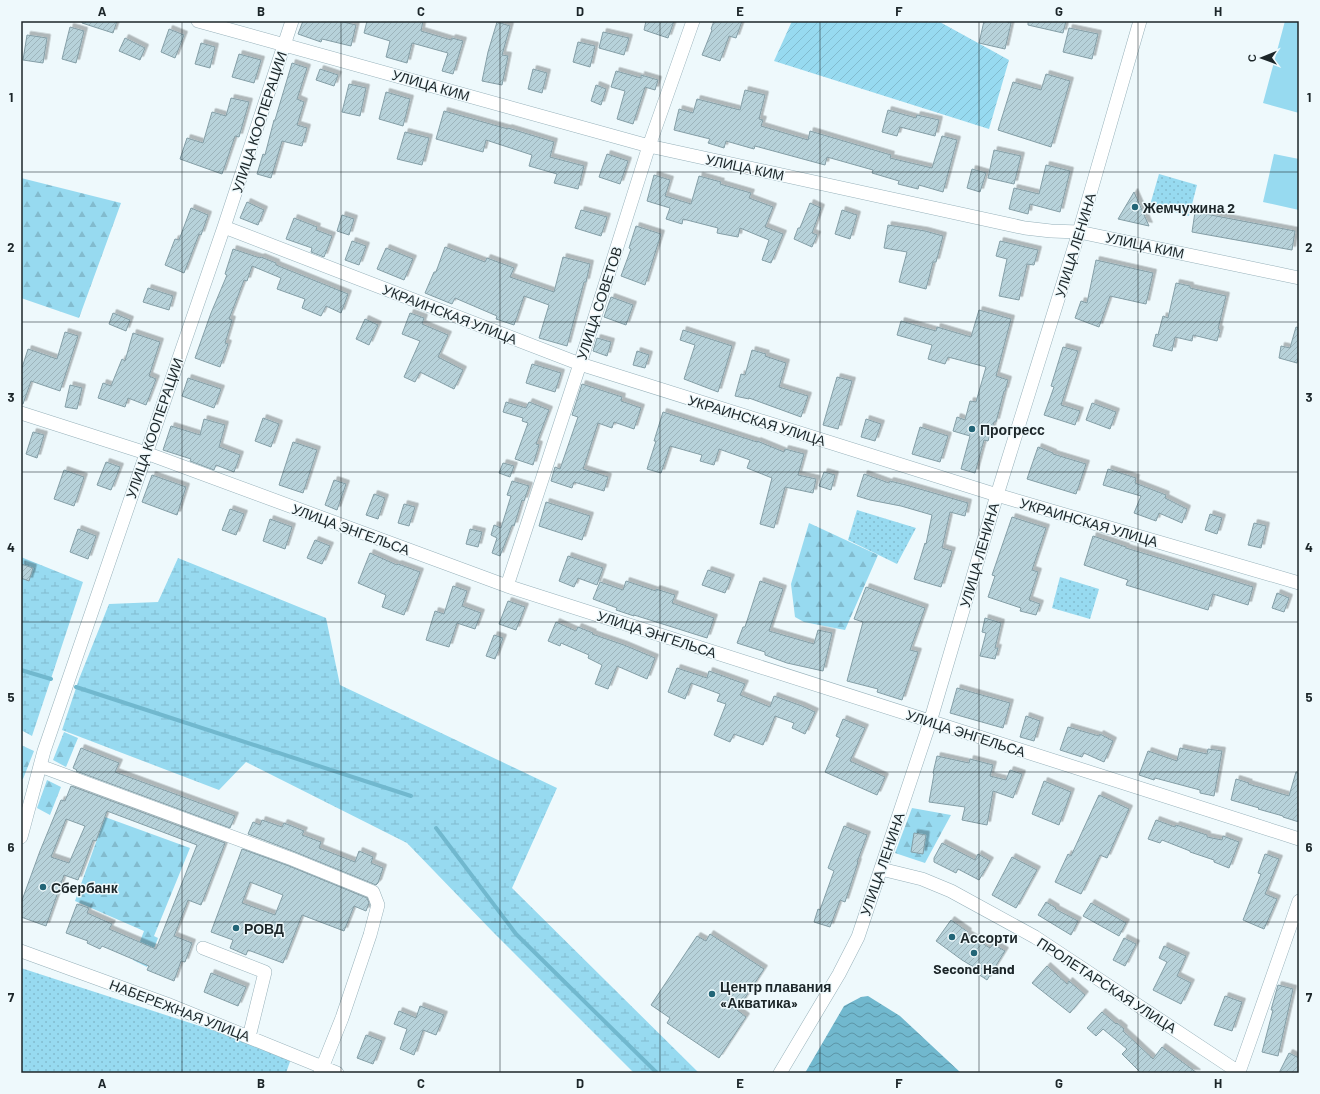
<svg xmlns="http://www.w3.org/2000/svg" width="1320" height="1094" font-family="Barlow,sans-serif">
	<defs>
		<pattern id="forest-firs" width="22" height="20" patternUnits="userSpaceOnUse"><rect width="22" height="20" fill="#97daf0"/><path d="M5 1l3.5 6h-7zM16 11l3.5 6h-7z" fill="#82bbce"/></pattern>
		<pattern id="wetland-marsh" width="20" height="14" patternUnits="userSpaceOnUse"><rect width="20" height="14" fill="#97daf0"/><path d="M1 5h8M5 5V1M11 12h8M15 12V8" fill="none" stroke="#82bbce"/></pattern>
		<pattern id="park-dots" width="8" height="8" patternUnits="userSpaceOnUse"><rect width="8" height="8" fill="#97daf0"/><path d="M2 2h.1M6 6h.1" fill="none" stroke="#82bbce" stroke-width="1.8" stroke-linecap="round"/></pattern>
		<pattern id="garden-furrows" width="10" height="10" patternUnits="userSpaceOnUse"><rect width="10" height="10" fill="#97daf0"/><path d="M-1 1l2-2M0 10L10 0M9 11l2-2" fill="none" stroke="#82bbce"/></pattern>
		<pattern id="water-waves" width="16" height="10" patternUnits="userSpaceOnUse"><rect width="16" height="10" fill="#71b8ce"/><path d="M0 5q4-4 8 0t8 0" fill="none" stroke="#5c95a7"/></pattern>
		<pattern id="building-hatch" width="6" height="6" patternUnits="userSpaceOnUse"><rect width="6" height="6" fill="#b7d2da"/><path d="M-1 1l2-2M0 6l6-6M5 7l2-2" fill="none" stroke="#9db4bb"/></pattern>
		<filter id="shadow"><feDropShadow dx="3.5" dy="-3.5" stdDeviation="0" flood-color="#0004"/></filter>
	</defs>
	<rect width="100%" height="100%" fill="#eef9fc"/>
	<path fill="url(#forest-firs)" d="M21 178 121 203 79 318 21 298Z
		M809 523 878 555 845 630 804 622 795 617 791 584Z
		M64 732 78 738 66 767 53 760Z
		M21 745 34 751 23 779H21Z
		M47 780 61 787 50 815 37 808Z
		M912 808 951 815 925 863 895 853Z
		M105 817 190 848 154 936 158 938 147 967 133 960 144 931 75 901Z"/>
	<path fill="url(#wetland-marsh)" d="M21 557 83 582 32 736 21 730Z
		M178 558 326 618 340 685 557 788 512 888 699 1073H634L492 931 407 843 246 762 219 790 62 730 79 679 109 604 158 602Z"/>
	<path fill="url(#park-dots)" d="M1159 174 1197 185 1189 216 1150 205Z
		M857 510 916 528 897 564 848 540Z
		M1060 577 1099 589 1090 619 1052 608Z
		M21 968 292 1056 286 1073H21Z"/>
	<path fill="url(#garden-furrows)" d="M792 21H938L1009 60 989 129 774 61Z"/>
	<path fill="#97daf0" d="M1285 21H1299V113L1263 103Z
		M1274 154 1299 159V210L1263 202Z"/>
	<path fill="url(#water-waves)" d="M868 996 900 1016 961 1073H805L844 1006 861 997Z"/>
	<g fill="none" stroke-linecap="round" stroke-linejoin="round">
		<path stroke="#71b8ce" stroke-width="4" d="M21 670 51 679
			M76 687 411 796
			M436 828 516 934 657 1073"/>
	</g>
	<path fill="url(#building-hatch)" stroke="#849ea6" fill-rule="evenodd" filter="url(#shadow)" d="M82 21H117L113 33 82 23Z
		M303 21H339L356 25 351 46 322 39 321 42 298 34Z
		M367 21H423L421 31 451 40 452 38 463 41 453 74 442 71 448 53 412 43 407 63 386 57 390 41 364 33Z
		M646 21H674L668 38 644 30Z
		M714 21H742L736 38 729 36 720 61 702 55 712 30 711 29Z
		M984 21H1004L1011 23 1005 49 979 43Z
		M1028 21H1066L1063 33 1028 25Z
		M497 22 510 26 502 55 508 56 502 85 482 81 488 52Z
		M70 27 84 31 76 63 62 59Z
		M1069 28 1098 34 1092 59 1063 52Z
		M169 29 184 35 175 58 161 52Z
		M603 32 629 38 624 55 599 48Z
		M27 35 47 38 43 63 23 60Z
		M125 38 145 48 140 60 119 51Z
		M578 42 595 46 590 67 573 62Z
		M201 43 215 47 210 68 195 64Z
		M239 54 261 60 254 83 232 77Z
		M292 63 307 68 297 99 304 102 297 125 307 128 302 146 282 141 271 178 257 174 263 154 265 155 274 120H275Z
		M320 69 338 75 334 86 316 80Z
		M533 69 547 73 542 93 528 89Z
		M616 71 641 78V75L658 80 655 90 645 87 633 124 617 119 625 91 611 87Z
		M1046 74 1070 81 1051 147 998 130 1013 82 1041 90Z
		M349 84 366 88 360 116 342 112Z
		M596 85 606 89 601 105 591 101Z
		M745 90 765 95 759 119 763 120 761 126 808 140 810 131 891 155 890 158 932 168 942 136 957 140 943 192 919 185 918 189 898 184 899 181 872 173 873 170 827 157 825 165 755 146 754 149 726 141 724 148 708 143 710 139 674 130 679 109 693 113 697 99 740 110Z
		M386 92 410 99 403 126 379 119Z
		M231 98 249 102 239 137 235 136 222 174 180 159 187 138 203 143 212 112 226 116Z
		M888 110 916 118 917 115 939 120 935 136 900 127 897 136 882 132Z
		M444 111 508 129V128L554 142 550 157 584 166 578 189 554 183 557 174 529 166 532 155 486 140 483 152 436 139Z
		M405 132 429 138 422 165 397 159Z
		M994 150 1021 156 1014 184 988 178Z
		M607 154 628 161 620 184 599 177Z
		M1046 165 1070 171 1060 212 1030 204 1028 214 1009 209 1014 188 1039 194Z
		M972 169 986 173 980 192 967 188Z
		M654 175 670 180 665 196 691 204 699 176 721 182 720 184 751 193 749 198 773 207 765 227 783 234 771 263 762 260 769 240 740 228 738 237 717 233 718 228 683 219 682 224 666 219 670 208 647 201Z
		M1134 192 1149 226 1118 219Z
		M247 202 264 210 258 225 240 218Z
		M810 203 821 208 812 233 817 235 812 247 794 239 798 228H800Z
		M191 208 208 215 201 235 199 234 184 273 165 265 175 239 179 240Z
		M581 210 607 217 601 236 575 228Z
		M842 210 857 215 850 239 835 234Z
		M1195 212 1295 231 1292 250 1192 232Z
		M342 215 354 219 349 235 337 231Z
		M294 218 317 227 316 230 332 236 324 257 311 252 312 248 286 239Z
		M888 225 925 231 943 236 936 262H933L926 289 899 282 907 252 884 248Z
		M636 226 661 234 645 285 621 276 631 249 629 248Z
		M352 241 366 246 359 265 345 260Z
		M1000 241 1038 250 1034 265 1027 264 1019 300 999 296 1007 259 996 256Z
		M445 247 485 262 487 258 514 268 510 277 554 292 563 257 590 264 586 282H584L567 346 539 338 549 305 524 296 514 325 496 319 497 316 455 298 452 304 425 293 434 272H436Z
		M386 248 413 259 404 280 377 269Z
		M233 249 260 258 261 257 276 263V265L348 294 341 313 326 306 321 316 302 308 305 299 277 289 281 278 252 266 247 281 244 280 229 319 232 320 225 343 228 344 220 367 195 358 211 313 227 275 225 274Z
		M1096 260 1153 273 1146 304 1110 296 1099 327 1075 318 1081 301 1087 303Z
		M1176 283 1190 286V288L1226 296 1218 329 1220 330 1217 341 1193 335 1192 341 1175 337 1172 351 1153 346 1156 334 1158 335 1163 316 1168 318Z
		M148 288 173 296 169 310 143 302Z
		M611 297 633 305 626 325 604 317Z
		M979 310 1011 319 996 376 1008 380 1005 391H1004L996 422H994L988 441 984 440 975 473 961 469 970 436 953 431 957 417 965 420 970 401 976 402 986 367 948 357 945 364 928 359 932 345 897 335 901 321 936 331 937 327 971 337Z
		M113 313 130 320 126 331 109 324Z
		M410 313 424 318 422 324 448 335 438 357 463 370 454 389 420 372 415 382 404 377 420 341 402 334Z
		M365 319 378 325 369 345 356 339Z
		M1296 327 1299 328V355L1297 363 1279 358 1281 346 1290 348Z
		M683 330 732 346 718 392 684 379 695 345 680 340Z
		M65 332 78 336 60 391 31 381 23 404H21V371L28 349 57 359Z
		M133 333 160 342 149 376 156 379 146 405 128 398 125 407 98 398 103 383 111 386 122 359 125 361Z
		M597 338 611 342 607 356 593 351Z
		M1063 347 1078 351 1061 405 1080 411 1075 425 1044 415 1054 387 1051 386Z
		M752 350 766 354 765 356 786 363 779 387 808 396 801 417 749 398V399L735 396 741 374 745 375Z
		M637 351 649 355 645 368 633 365Z
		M532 364 561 373 555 392 526 383Z
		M837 377 852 381 838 429 823 425Z
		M188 378 221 389 214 408 182 396Z
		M582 384 622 397 621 401 641 408 634 429 614 422 612 428 598 423 583 469 608 477 604 491 574 482 572 488 551 481 555 467 560 469 578 417 572 415Z
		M70 385 82 388 77 409 65 407Z
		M506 402 526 408 529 402 549 410 536 444 539 445 533 465 515 459 528 423 522 421 523 418 503 412Z
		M1092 403 1116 412 1110 429 1086 420Z
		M663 412 757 442V441L784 452 785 449 804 454 798 475 816 479 813 493 785 487 774 528 760 524 772 478 747 468 750 460 719 449 714 465 700 461 702 455 670 446 661 473 647 469 656 441H654Z
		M263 418 279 424 271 447 255 441Z
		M204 419 225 425 219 447 240 455 234 472 216 465 214 470 190 461 191 459 163 450 171 426 200 435Z
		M866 419 881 424 875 441 861 437Z
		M920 427 948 436 940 462 912 454Z
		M33 432 44 435 37 458 26 454Z
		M293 442 317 450 303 493 279 485Z
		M1038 447 1053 453V454L1086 464 1076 494 1027 479Z
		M106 462 120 467 111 490 97 485Z
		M503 463 514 466 510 477 499 473Z
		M1108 469 1136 478 1135 483 1166 495 1165 498 1187 509 1182 523 1159 513 1156 521 1134 513 1141 496 1103 485Z
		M64 470 84 477 74 506 54 499Z
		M824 472 835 475 831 490 819 486Z
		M864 474 889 483 890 481 906 485 968 503 965 516 950 512 942 548 952 551 941 587 914 579 925 543 926 544 932 515 901 506 870 500 857 496Z
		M152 475 186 487 177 515 142 502Z
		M334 480 346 484 337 510 325 505Z
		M512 481 529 486 524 501 522 500 514 526 512 525 500 556 492 553 497 538 491 535 494 525 501 528 511 496 507 495Z
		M374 494 385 498 378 519 366 515Z
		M546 502 590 516 582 540 539 526Z
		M404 504 415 507 409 526 398 523Z
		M230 509 244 514 236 535 222 530Z
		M1210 514 1222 518 1217 534 1205 530Z
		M1012 517 1046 528 1032 570 1038 572 1029 600 1040 604 1036 615 1020 611 1021 608 988 597 995 576 992 575Z
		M270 519 292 527 285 549 263 541Z
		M1254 523 1266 526 1261 548 1248 545Z
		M78 529 96 536 88 559 70 552Z
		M470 529 482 532 478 547 466 544Z
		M1093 536 1126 547V548L1253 587 1248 605 1213 594 1208 610 1126 585 1128 580 1084 565Z
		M315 540 330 546 322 564 307 558Z
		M370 553 397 565 398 564 420 572 404 615 382 607 386 595 358 583Z
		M568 556 603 568 597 585 578 578 574 587 559 581Z
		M21 564 33 568 29 581 21 578Z
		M708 570 731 578 725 593 702 585Z
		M626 581 656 591V589L675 595 672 603 714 618 707 638 634 615V616L616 610 617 608 593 599 600 582 623 590Z
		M760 581 783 589 769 631 814 644 818 630 832 633 823 671 787 663 765 655V652L737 643 743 627H745Z
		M453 586 467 591 462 606 481 613 475 629 457 623 449 647 426 640 435 611 444 614Z
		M866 587 925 608 910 650 918 652 902 700 877 692 878 689 847 681 863 622 854 619Z
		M1277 593 1289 598 1284 612 1272 608Z
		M508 601 525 607 516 630 499 624Z
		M985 618 1001 623 995 648H998L995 659 980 656 986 633 982 632Z
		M556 622 576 631 578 627 593 633 592 634 624 645 655 658 647 679 617 666 608 689 595 684 602 665 588 658 589 655 561 643 560 646 548 641Z
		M494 635 503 638 495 659 486 656Z
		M677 668 707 678 709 671 745 684 740 695 770 707 774 696 802 706 815 712 805 734 792 728 794 723 775 716 763 745 734 734 730 742 714 735 726 704 717 701 720 694 691 683 685 699 668 692Z
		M957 688 1010 703 1003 728 950 713Z
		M1026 716 1040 721 1034 741 1020 737Z
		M843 719 865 728 850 761 885 777 877 795 825 772 840 738 836 736Z
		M1068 727 1099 736 1100 734 1113 741 1104 762 1084 753 1082 757 1060 750Z
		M81 748 119 763 115 772 235 816 230 828 76 771 77 770 73 768Z
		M1180 748 1207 754 1208 749 1222 751 1214 796 1200 793V790L1155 778 1154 780 1139 775 1148 751 1177 761Z
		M937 756 969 763 970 759 993 765 990 776 1006 780 1010 770 1022 774 1013 798 993 791 987 825 962 820 965 807 929 802 934 774 933 773Z
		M1296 772H1299V822L1283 817V816L1258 809 1259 808 1231 800 1236 779 1249 783 1248 784 1289 796Z
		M1044 781 1071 792 1059 825 1032 814Z
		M71 786 225 843 201 905 188 900 174 936 192 943 185 962 181 961 174 981 147 970 149 966 102 946 100 949 87 943 88 941 66 933 77 904 89 908 87 913 112 924 109 929 156 949 197 845 107 811 96 841 93 840 78 880 64 875 46 926 21 917V903L40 851 61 800 65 801ZM66 819 85 826 69 863 51 857Z
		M1099 795 1129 809 1107 858 1100 855 1081 894 1055 882 1068 854 1071 856Z
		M262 820 282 827 284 823 304 831 302 835 321 842 319 848 355 862 359 851 373 857 371 863 383 868 378 883 376 885 295 852 248 834 253 822 260 825Z
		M1156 820 1175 827 1176 825 1207 835V837L1222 840 1223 836 1239 842 1229 868 1214 862V860L1190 852V851L1162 840 1160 843 1148 839Z
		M844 826 867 835 857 862H858L845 902 840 900 830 927 814 922 818 909 820 910 834 871 828 868Z
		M914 833 926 835 923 854 911 852Z
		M942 843 975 860 978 854 990 861 979 880 958 869 956 873 934 862V858Z
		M242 849 289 866 367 898 369 903 366 911 354 906 344 931 302 915 283 963 248 950 246 955 230 948 233 940 211 932ZM250 882 283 895 275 915 242 903Z
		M1265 854 1279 859 1265 894 1277 899 1264 929 1243 920 1261 874 1258 873Z
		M1012 857 1037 870 1016 908 992 895Z
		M1046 902 1056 908 1055 909 1078 921 1071 935 1038 915Z
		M1091 903 1126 923 1119 936 1083 916Z
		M951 920 968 932 967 934 990 948 993 944 1005 951 987 980 975 972 977 969 962 960 936 941Z
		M710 934 764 969 737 1010 746 1017 719 1058 667 1023 670 1018 651 1005 697 936 706 941Z
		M1124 938 1136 944 1125 966 1113 960Z
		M1164 946 1186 956 1177 976 1191 983 1181 1004 1153 990 1167 962 1159 958Z
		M1047 966 1067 984 1069 981 1085 995 1070 1013 1032 983Z
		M211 973 246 987 238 1006 204 992Z
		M1278 985 1293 989 1278 1056 1262 1052 1273 1010H1271Z
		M1225 996 1242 1002 1232 1031 1214 1025Z
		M420 1006 444 1015 436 1035 423 1030 414 1055 400 1049 407 1029 394 1024 399 1011 416 1018Z
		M1102 1012 1116 1024 1117 1023 1124 1029 1123 1031 1153 1059 1162 1047 1197 1073H1141L1122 1054 1127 1049 1103 1029 1096 1036 1087 1028Z
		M366 1035 382 1041 373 1064 357 1058Z
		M1289 1053 1299 1058V1073H1279Z"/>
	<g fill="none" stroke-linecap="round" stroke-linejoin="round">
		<defs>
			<path id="minor" d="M198 21 649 146 1025 228 1051 231 1079 232 1299 278
				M224 227 580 364 997 495 1299 583
				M21 413 146 453 507 586 1299 839
				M507 586 580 364 649 146 693 21
				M40 766 292 859 373 892 378 905 370 935 342 1018 320 1073
				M21 837 44 751 224 227 292 21
				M881 869 922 879 951 891 1035 937 1240 1073
				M203 948 265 972 249 1037
				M21 951 167 1004 337 1073
				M1239 1072 1299 901
				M780 1073 839 974 858 937 930 722 997 495 1079 232 1140 21"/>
		</defs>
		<use href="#minor" stroke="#97b1ba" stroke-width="14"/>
		<use href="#minor" stroke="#fff" stroke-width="13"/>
	</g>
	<path fill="none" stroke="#1c2629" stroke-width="1" stroke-opacity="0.55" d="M182 21V1073M341 21V1073M500 21V1073M660 21V1073M820 21V1073M979 21V1073M1138 21V1073M21 172H1299M21 322H1299M21 472H1299M21 622H1299M21 772H1299M21 922H1299"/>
	<g fill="#226577" stroke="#eef9fc" stroke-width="1.5">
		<circle cx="1135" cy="207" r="4"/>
		<circle cx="972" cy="429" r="4"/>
		<circle cx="43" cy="887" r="4"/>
		<circle cx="236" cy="928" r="4"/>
		<circle cx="952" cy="937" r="4"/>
		<circle cx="974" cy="953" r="4"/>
		<circle cx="712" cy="994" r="4"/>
	</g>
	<g text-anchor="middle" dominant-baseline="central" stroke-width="3" stroke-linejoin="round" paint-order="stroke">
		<g font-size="14" fill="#1c2629" stroke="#eef9fc">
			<text transform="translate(431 85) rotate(16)">УЛИЦА КИМ</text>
			<text transform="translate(259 122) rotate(-72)">УЛИЦА КООПЕРАЦИИ</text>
			<text transform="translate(745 167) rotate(12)">УЛИЦА КИМ</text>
			<text transform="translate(1075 245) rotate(-73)">УЛИЦА ЛЕНИНА</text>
			<text transform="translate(1145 245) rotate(12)">УЛИЦА КИМ</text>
			<text transform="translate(599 303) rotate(-72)">УЛИЦА СОВЕТОВ</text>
			<text transform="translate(450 314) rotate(21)">УКРАИНСКАЯ УЛИЦА</text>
			<text transform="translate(757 420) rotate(17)">УКРАИНСКАЯ УЛИЦА</text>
			<text transform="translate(154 428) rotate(-71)">УЛИЦА КООПЕРАЦИИ</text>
			<text transform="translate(1089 522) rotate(16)">УКРАИНСКАЯ УЛИЦА</text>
			<text transform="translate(351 529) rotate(20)">УЛИЦА ЭНГЕЛЬСА</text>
			<text transform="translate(979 555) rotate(-74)">УЛИЦА ЛЕНИНА</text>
			<text transform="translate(657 634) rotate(18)">УЛИЦА ЭНГЕЛЬСА</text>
			<text transform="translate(966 733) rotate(18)">УЛИЦА ЭНГЕЛЬСА</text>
			<text transform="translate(882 864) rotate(-71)">УЛИЦА ЛЕНИНА</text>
			<text transform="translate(1107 985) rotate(33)">ПРОЛЕТАРСКАЯ УЛИЦА</text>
			<text transform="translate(180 1010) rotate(21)">НАБЕРЕЖНАЯ УЛИЦА</text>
		</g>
		<g font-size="14" font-weight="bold" fill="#1c2629" stroke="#eef9fc" text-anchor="start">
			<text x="1143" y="207">Жемчужина 2</text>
			<text x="980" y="429">Прогресс</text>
			<text x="51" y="887">Сбербанк</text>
			<text x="244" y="928">РОВД</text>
			<text x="960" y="937">Ассорти</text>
			<text x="974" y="968" text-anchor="middle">Second Hand</text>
			<text x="720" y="986">Центр плавания<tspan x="720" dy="16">«Акватика»</tspan></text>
		</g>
	</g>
	<rect width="1320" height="1094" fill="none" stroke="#eef9fc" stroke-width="44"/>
	<g transform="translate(1262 58) rotate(269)" stroke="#eef9fc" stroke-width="3" paint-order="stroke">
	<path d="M0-3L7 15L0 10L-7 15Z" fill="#1c2629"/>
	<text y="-6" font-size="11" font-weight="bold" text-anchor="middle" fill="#1c2629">С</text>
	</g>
	<rect x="22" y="22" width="1276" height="1050" fill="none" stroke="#1c2629" stroke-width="1.5"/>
	<g font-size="13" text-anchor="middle" font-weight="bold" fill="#1c2629">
		<text x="102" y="16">A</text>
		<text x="261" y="16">B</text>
		<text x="421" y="16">C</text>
		<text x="580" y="16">D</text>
		<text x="740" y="16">E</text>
		<text x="899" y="16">F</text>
		<text x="1059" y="16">G</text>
		<text x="1218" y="16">H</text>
		<text x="11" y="102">1</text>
		<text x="1309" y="102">1</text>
		<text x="11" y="252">2</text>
		<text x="1309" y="252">2</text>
		<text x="11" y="402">3</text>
		<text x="1309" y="402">3</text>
		<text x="11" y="552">4</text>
		<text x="1309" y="552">4</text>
		<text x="11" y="702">5</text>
		<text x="1309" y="702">5</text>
		<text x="11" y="852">6</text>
		<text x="1309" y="852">6</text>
		<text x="11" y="1002">7</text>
		<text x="1309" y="1002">7</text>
		<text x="102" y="1088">A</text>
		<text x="261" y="1088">B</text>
		<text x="421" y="1088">C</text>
		<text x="580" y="1088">D</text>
		<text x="740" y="1088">E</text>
		<text x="899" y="1088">F</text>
		<text x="1059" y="1088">G</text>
		<text x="1218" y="1088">H</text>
	</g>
</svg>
